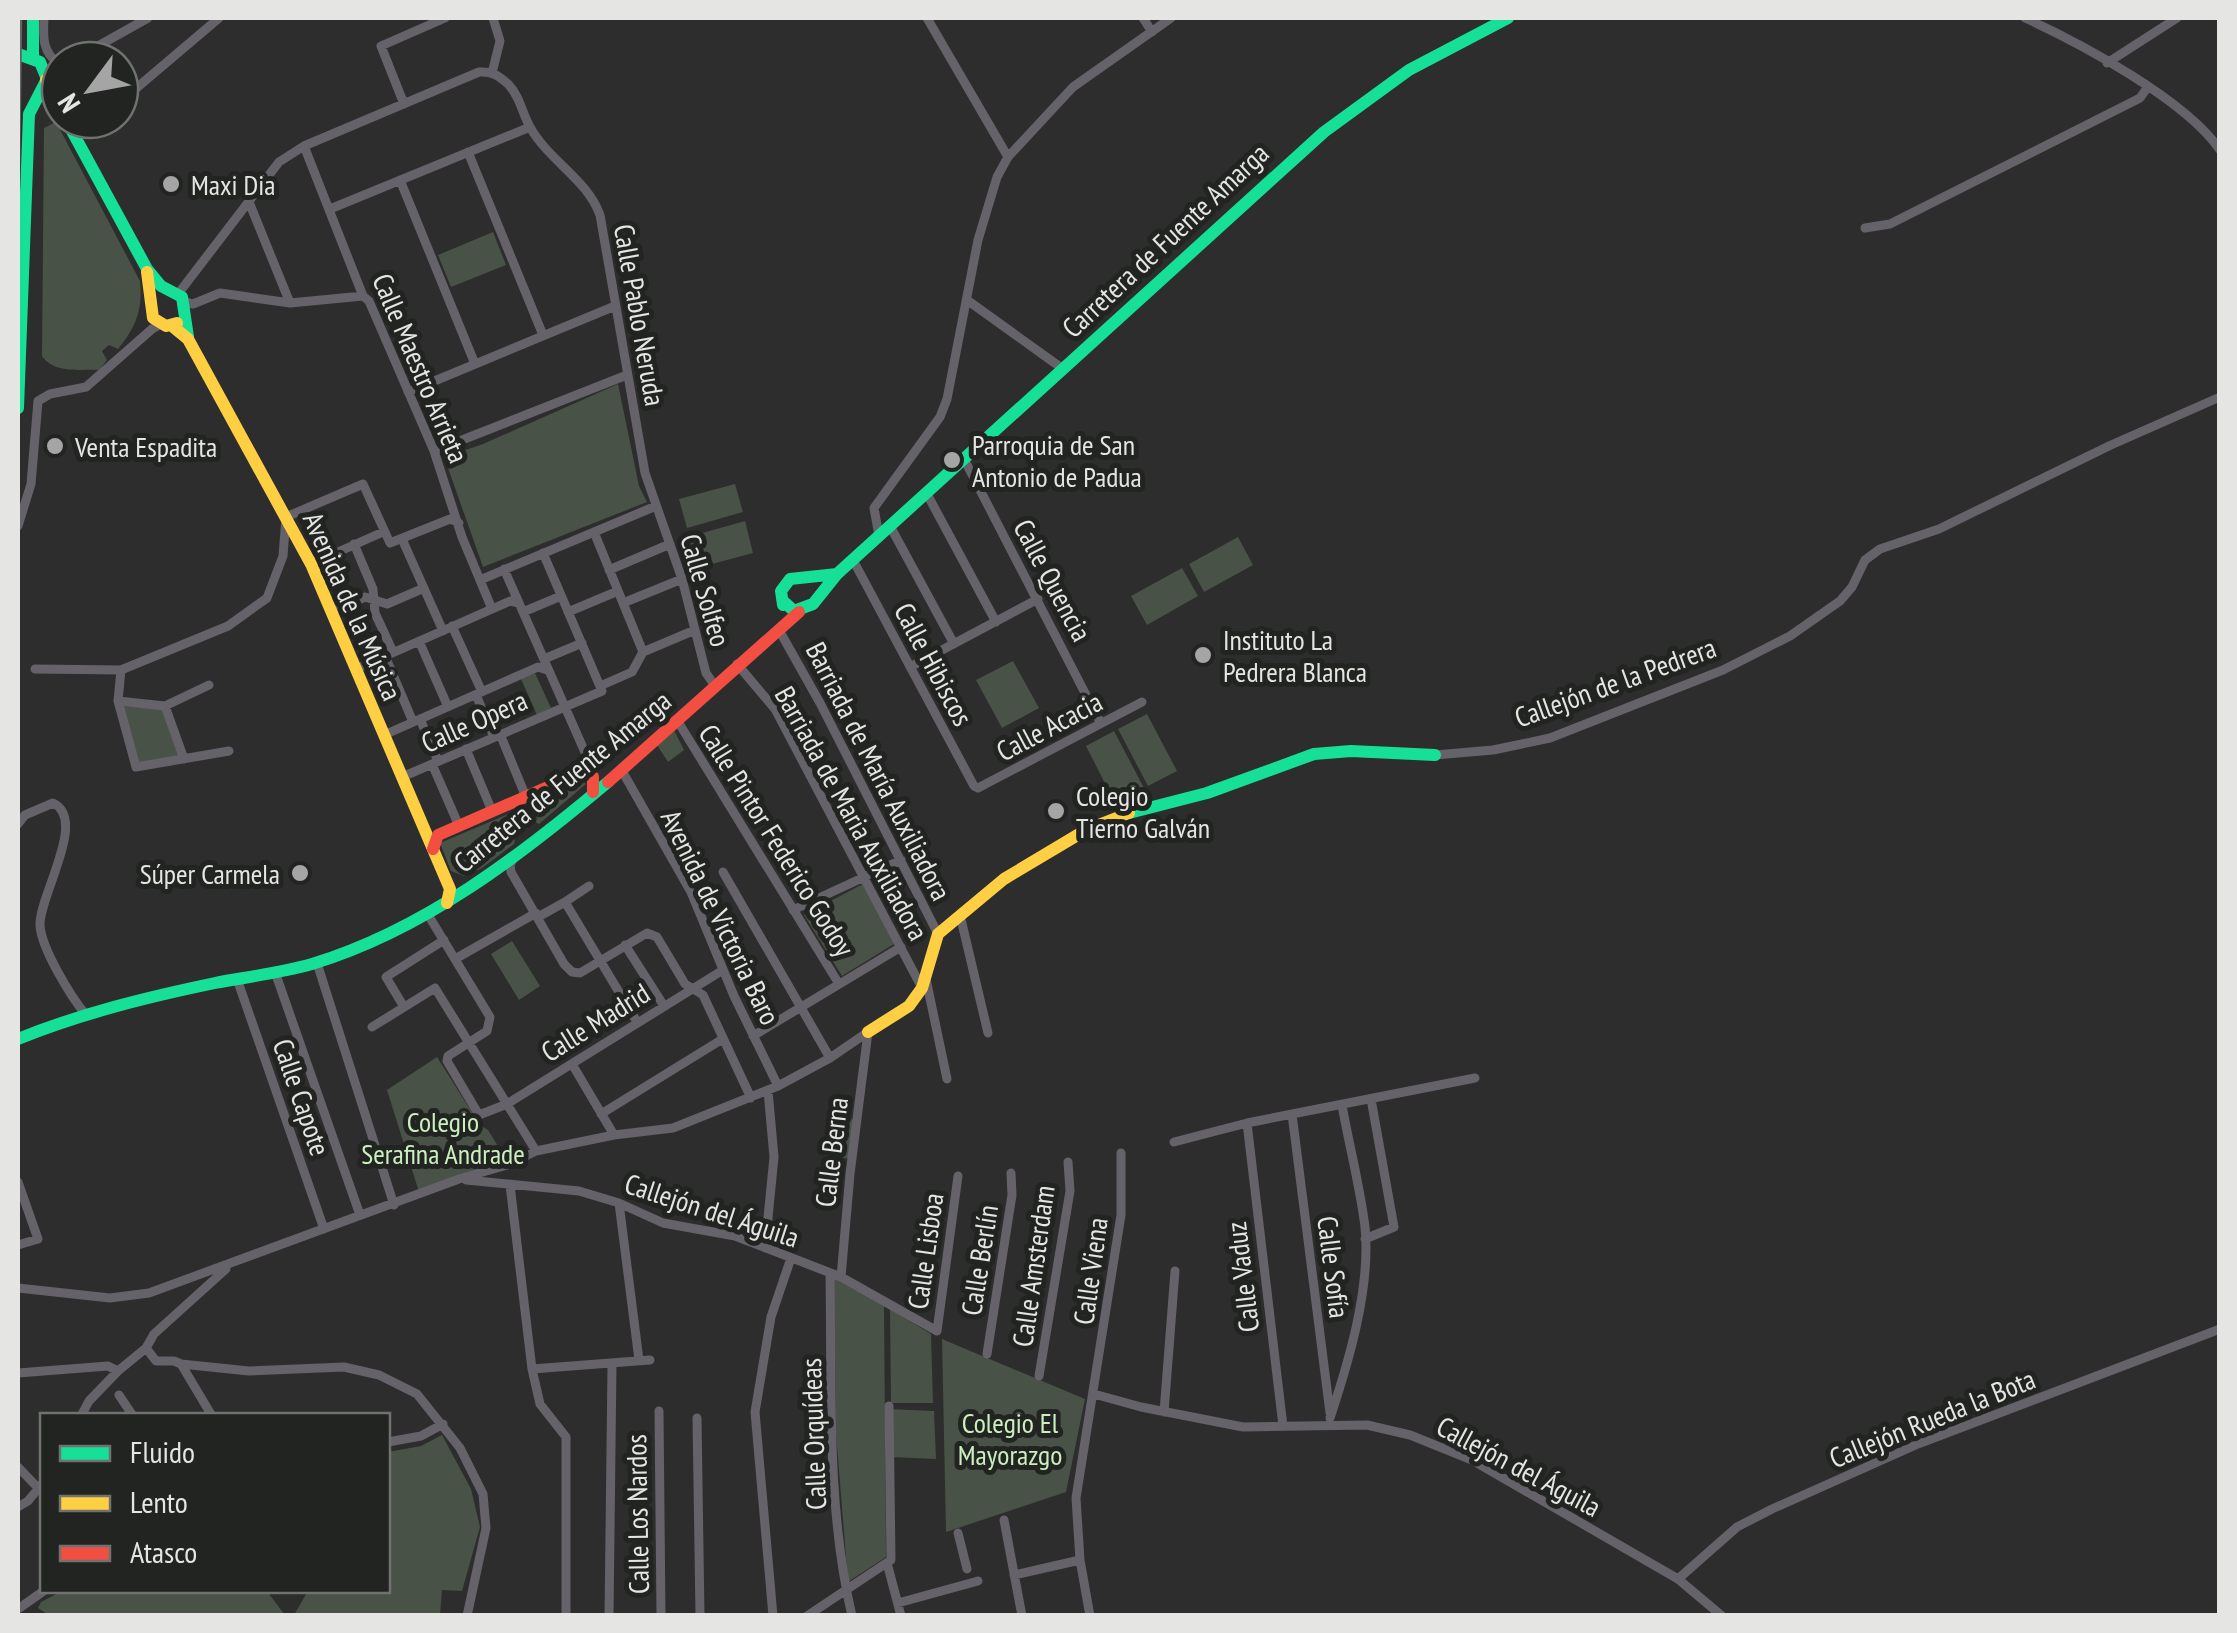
<svg xmlns="http://www.w3.org/2000/svg" width="2237" height="1633" font-family="'PT Sans Narrow',sans-serif">
	<rect width="100%" height="100%" fill="#2c2d2c"/>
	<path fill="#495246" d="M56 122 140 281C143 310 136 327 118 349L109 345 102 351 107 360 99 370C80 369 54 374 42 356L44 128Z
		M493 232 506 265 451 287 438 255Z
		M618 384 639 486 647 502 483 567 448 468 451 467 448 456 483 444Z
		M735 484 743 512 687 528 679 499Z
		M745 521 753 553 697 568 688 537Z
		M1238 537 1253 565 1204 592 1189 564Z
		M1182 568 1198 596 1147 625 1131 596Z
		M1013 661 1039 708 1002 728 976 680Z
		M535 673 551 708 537 715 521 679Z
		M122 706 162 709 179 756 139 764Z
		M1147 714 1177 771 1148 786 1118 729Z
		M673 728 684 750 668 762 657 745Z
		M1114 731 1144 788 1115 803 1086 746Z
		M584 782 586 784 539 824 535 822 515 838 514 844 482 868 464 876 451 871 440 843Z
		M863 884 894 944 842 976 804 915Z
		M512 941 540 986 519 1000 491 954Z
		M437 1057 480 1125 488 1130 506 1159 419 1192 387 1090Z
		M827 1117 857 1120 851 1159 825 1156Z
		M834 1278 884 1305 886 1557 848 1582 836 1433Z
		M890 1309 931 1334 933 1403H891Z
		M942 1339 1085 1399 1066 1492 946 1532Z
		M888 1409 934 1411 936 1459 890 1457Z
		M442 1435 471 1489 480 1527 462 1591 442 1590 440 1615H294L308 1591 388 1590V1452L421 1446Z
		M266 1590 285 1615 50 1616 38 1608 41 1602 62 1591Z"/>
	<g fill="none" stroke-linecap="round" stroke-linejoin="round">
		<path stroke="#656269" stroke-width="9" d="M44 18C43 36 42 54 60 64
			M927 18 1008 157
			M1143 18 1152 32
			M2025 18C2080 43 2186 100 2220 150
			M73 60 148 18
			M2107 63 2177 18
			M492 73 500 41 493 18
			M120 102 219 18
			M404 104 381 46 445 18
			M76 139 99 120
			M304 146 363 296 369 301 434 451 462 537 492 609
			M468 152 543 335
			M400 180 475 364
			M249 202 290 303
			M330 209 530 127
			M1865 228 1890 224 2140 98 2147 88
			M178 294 279 162 304 146 479 72C492 71 499 76 508 84 520 96 522 113 530 127 549 161 587 179 600 215L645 473 682 579 706 673 715 686
			M967 300 1063 369
			M184 302 193 304 220 293 290 303 363 296
			M408 392 615 306
			M434 451 627 375
			M964 459 1100 722
			M927 494 996 622
			M18 526 31 484 38 401 50 394 86 387 152 329 161 324
			M890 526 954 644
			M594 532 643 652
			M879 536 874 508 940 417 947 399 978 240 997 177 1008 157 1073 87 1171 18
			M402 539 443 631
			M354 544 373 589 375 613 393 652
			M853 560 974 786 978 788 1142 702
			M311 564 383 532
			M504 569 588 759 589 774
			M609 570 670 544
			M480 580 656 506
			M623 603 682 579
			M332 611 365 597 387 604 424 588
			M523 612 561 596
			M568 612 618 591
			M452 626 482 692
			M779 630 820 703 938 934
			M419 641 448 707
			M385 656 413 722
			M544 659 582 643
			M737 664 775 709 922 988
			M910 667 1038 599
			M35 669 121 670 228 626 267 598 283 556 286 517 363 484 390 543 450 519 459 523
			M356 669 510 601 519 603
			M121 670 118 701 136 767 229 751
			M600 686 632 672 643 652 695 630
			M476 695 494 737
			M118 701 165 706 209 685
			M165 706 184 759
			M420 719 438 761
			M677 720 839 984
			M500 734 526 797
			M384 735 538 667 547 670
			M466 749 492 811
			M1435 755 1493 750 1550 738 1723 670 1790 636 1840 601 1852 587 1865 560 1880 549 1939 529 2111 445 2220 397
			M432 764 459 826
			M621 769 691 892 734 996 778 1086
			M402 777 602 691 543 553
			M18 824 25 815 53 803C88 819 39 896 40 925 41 948 71 997 86 1015
			M514 857 510 865 511 872 564 964 572 972 580 973 647 933 657 937 685 984 703 995 751 1098
			M723 872 830 1058
			M565 902 589 886
			M793 910 901 860
			M427 913 490 1017 487 1031 448 1056 447 1061 479 1115 507 1104 723 970
			M960 915 988 1033
			M538 917 565 902 637 1022
			M625 945 664 1006
			M455 959 536 913
			M317 963 394 1205
			M275 972 360 1215
			M237 979 324 1229
			M926 979 947 1079
			M404 1007 386 977 444 940
			M372 1027 435 988 536 1151
			M753 1036 901 947
			M572 1064 614 1135
			M601 1114 721 1040
			M1292 1114 1330 1413
			M1247 1123 1283 1426
			M1174 1142 1247 1123 1475 1078
			M466 1180 579 1191 619 1203 663 1223 735 1236 841 1277 937 1331 958 1176
			M18 1182 38 1239 18 1245
			M510 1185 532 1369 540 1404 566 1437V1616
			M619 1203 639 1360
			M1365 1239 1394 1227 1371 1099
			M765 1248 774 1157 768 1091
			M830 1274C832 1387 826 1505 852 1616
			M841 1277 850 1174 868 1032
			M18 1288 110 1298 149 1293 459 1179 507 1165 536 1151 614 1135 673 1128 778 1086 830 1058 868 1032
			M146 1348 156 1361H174L181 1364 212 1416
			M987 1354 1012 1195 1011 1173
			M181 1364 249 1371 344 1367 379 1375 417 1394 460 1448 483 1494 486 1528 467 1616
			M532 1369 650 1360
			M18 1373 108 1366 118 1371
			M1039 1376 1070 1191 1068 1162
			M1094 1394 1141 1407 1243 1427 1367 1425 1410 1435 1472 1460 1678 1579 1722 1616
			M119 1395 133 1416
			M659 1411 661 1616
			M1164 1412 1175 1271
			M81 1416 89 1401 118 1371 146 1348 154 1334 226 1269
			M697 1418 700 1616
			M1330 1418C1349 1361 1371 1287 1365 1227 1360 1186 1349 1145 1342 1105
			M388 1442 421 1436 443 1424
			M18 1467 40 1490
			M18 1507 28 1501 42 1484
			M1004 1520 1022 1616
			M958 1533 967 1569
			M887 1563 901 1616
			M1014 1575 1080 1560
			M1678 1579 1737 1527 1772 1509 1918 1444 2220 1329
			M898 1603 978 1581
			M18 1609 45 1590
			M609 1616 612 1364
			M773 1616 755 1412 771 1317 791 1258
			M807 1616 891 1560 889 1406
			M1090 1616 1080 1560 1076 1498 1121 1215V1153"/>
		<path stroke="#16e098" stroke-width="12" d="M33 18V56
			M18 54 40 62 47 79 29 114 18 408
			M66 120 147 269 161 286 182 297 188 337
			M783 601 794 611 813 604 837 574 1324 132 1409 70 1508 18
			M783 605 781 591 790 579 837 574
			M1129 813 1207 793 1314 754 1351 751 1435 755
			M18 1039C82 1013 148 997 215 983 247 977 280 973 312 964 424 930 520 856 608 782"/>
		<path stroke="#ffcf43" stroke-width="12" d="M46 80 60 103
			M147 272 153 318 166 326 177 323
			M171 325 188 339 311 564 450 889 447 903
			M868 1032 909 1006 922 988 938 934 1004 879 1086 830 1129 813"/>
		<path stroke="#f24e42" stroke-width="12" d="M608 782 799 612
			M433 849 438 835 580 773 593 777V792"/>
		<path stroke="#636366" stroke-width="2.5" d="M18 245 21 18"/>
	</g>
	<g fill="#a4a5a4" stroke="#222422" stroke-width="4">
		<circle cx="171" cy="184" r="10"/>
		<circle cx="55" cy="446" r="10"/>
		<circle cx="952" cy="460" r="10"/>
		<circle cx="1203" cy="655" r="10"/>
		<circle cx="1056" cy="811" r="10"/>
		<circle cx="300" cy="873" r="10"/>
	</g>
	<g text-anchor="middle" dominant-baseline="central" stroke-width="10" stroke-linejoin="round" paint-order="stroke">
		<g font-size="28" fill="#e5e6e4" stroke="#222422" text-anchor="start">
			<text x="191" y="184">Maxi Dia</text>
			<text x="972" y="444">Parroquia de San<tspan x="972" dy="32">Antonio de Padua</tspan></text>
			<text x="75" y="446">Venta Espadita</text>
			<text x="1223" y="639">Instituto La<tspan x="1223" dy="32">Pedrera Blanca</tspan></text>
			<text x="1076" y="795">Colegio<tspan x="1076" dy="32">Tierno Galván</tspan></text>
			<text x="280" y="873" text-anchor="end">Súper Carmela</text>
		</g>
		<g font-size="28" fill="#e5e6e4" stroke="#222422">
			<text transform="translate(1165 240) rotate(-43)">Carretera de Fuente Amarga</text>
			<text transform="translate(640 315) rotate(80)">Calle Pablo Neruda</text>
			<text transform="translate(421 368) rotate(67)">Calle Maestro Arrieta</text>
			<text transform="translate(1053 580) rotate(62)">Calle Quencia</text>
			<text transform="translate(706 590) rotate(74)">Calle Solfeo</text>
			<text transform="translate(353 606) rotate(66)">Avenida de la Música</text>
			<text transform="translate(934 664) rotate(62)">Calle Hibiscos</text>
			<text transform="translate(1615 682) rotate(-20)">Callejón de la Pedrera</text>
			<text transform="translate(474 721) rotate(-24)">Calle Opera</text>
			<text transform="translate(1049 726) rotate(-28)">Calle Acacia</text>
			<text transform="translate(879 771) rotate(63)">Barriada de María Auxiliadora</text>
			<text transform="translate(562 781) rotate(-39)">Carretera de Fuente Amarga</text>
			<text transform="translate(852 813) rotate(61)">Barriada de Maria Auxiliadora</text>
			<text transform="translate(777 840) rotate(58)">Calle Pintor Federico Godoy</text>
			<text transform="translate(721 917) rotate(64)">Avenida de Victoria Baro</text>
			<text transform="translate(595 1022) rotate(-32)">Calle Madrid</text>
			<text transform="translate(302 1097) rotate(71)">Calle Capote</text>
			<text transform="translate(831 1152) rotate(-83)">Calle Berna</text>
			<text transform="translate(712 1210) rotate(18)">Callejón del Águila</text>
			<text transform="translate(925 1251) rotate(-82)">Calle Lisboa</text>
			<text transform="translate(979 1260) rotate(-81)">Calle Berlín</text>
			<text transform="translate(1033 1266) rotate(-82)">Calle Amsterdam</text>
			<text transform="translate(1334 1267) rotate(83)">Calle Sofía</text>
			<text transform="translate(1090 1271) rotate(-82)">Calle Viena</text>
			<text transform="translate(1242 1277) rotate(-97)">Calle Vaduz</text>
			<text transform="translate(1932 1418) rotate(-22)">Callejón Rueda la Bota</text>
			<text transform="translate(813 1434) rotate(-92)">Calle Orquídeas</text>
			<text transform="translate(1519 1466) rotate(28)">Callejón del Águila</text>
			<text transform="translate(637 1514) rotate(-91)">Calle Los Nardos</text>
		</g>
		<g font-size="28" fill="#ccefc0" stroke="#222422">
			<text x="443" y="1121">Colegio<tspan x="443" dy="32">Serafina Andrade</tspan></text>
			<text x="1010" y="1422">Colegio El<tspan x="1010" dy="32">Mayorazgo</tspan></text>
		</g>
	</g>
	<rect width="2237" height="1633" fill="none" stroke="#e5e6e4" stroke-width="40"/>
	<rect x="40" y="1413" width="350" height="180" fill="#222422" stroke="#707270" stroke-width="2.5"/>
	<rect x="60" y="1446" width="50" height="15" fill="#16e098" stroke="#707270" stroke-width="2.5"/>
	<text x="130" y="1463" font-size="30" fill="#e5e6e4">Fluido</text>
	<rect x="60" y="1496" width="50" height="15" fill="#ffcf43" stroke="#707270" stroke-width="2.5"/>
	<text x="130" y="1513" font-size="30" fill="#e5e6e4">Lento</text>
	<rect x="60" y="1546" width="50" height="15" fill="#f24e42" stroke="#707270" stroke-width="2.5"/>
	<text x="130" y="1563" font-size="30" fill="#e5e6e4">Atasco</text>
	<g transform="translate(90 90) rotate(238)"><circle r="48" fill="#222422" stroke="#707270" stroke-width="2.5"/>
	<path d="M0-8L18 38L0 25L-18 38Z" fill="#a4a5a4"/>
	<text y="-15" font-size="28" font-weight="bold" text-anchor="middle" fill="#e5e6e4">N</text>
	</g>
</svg>
